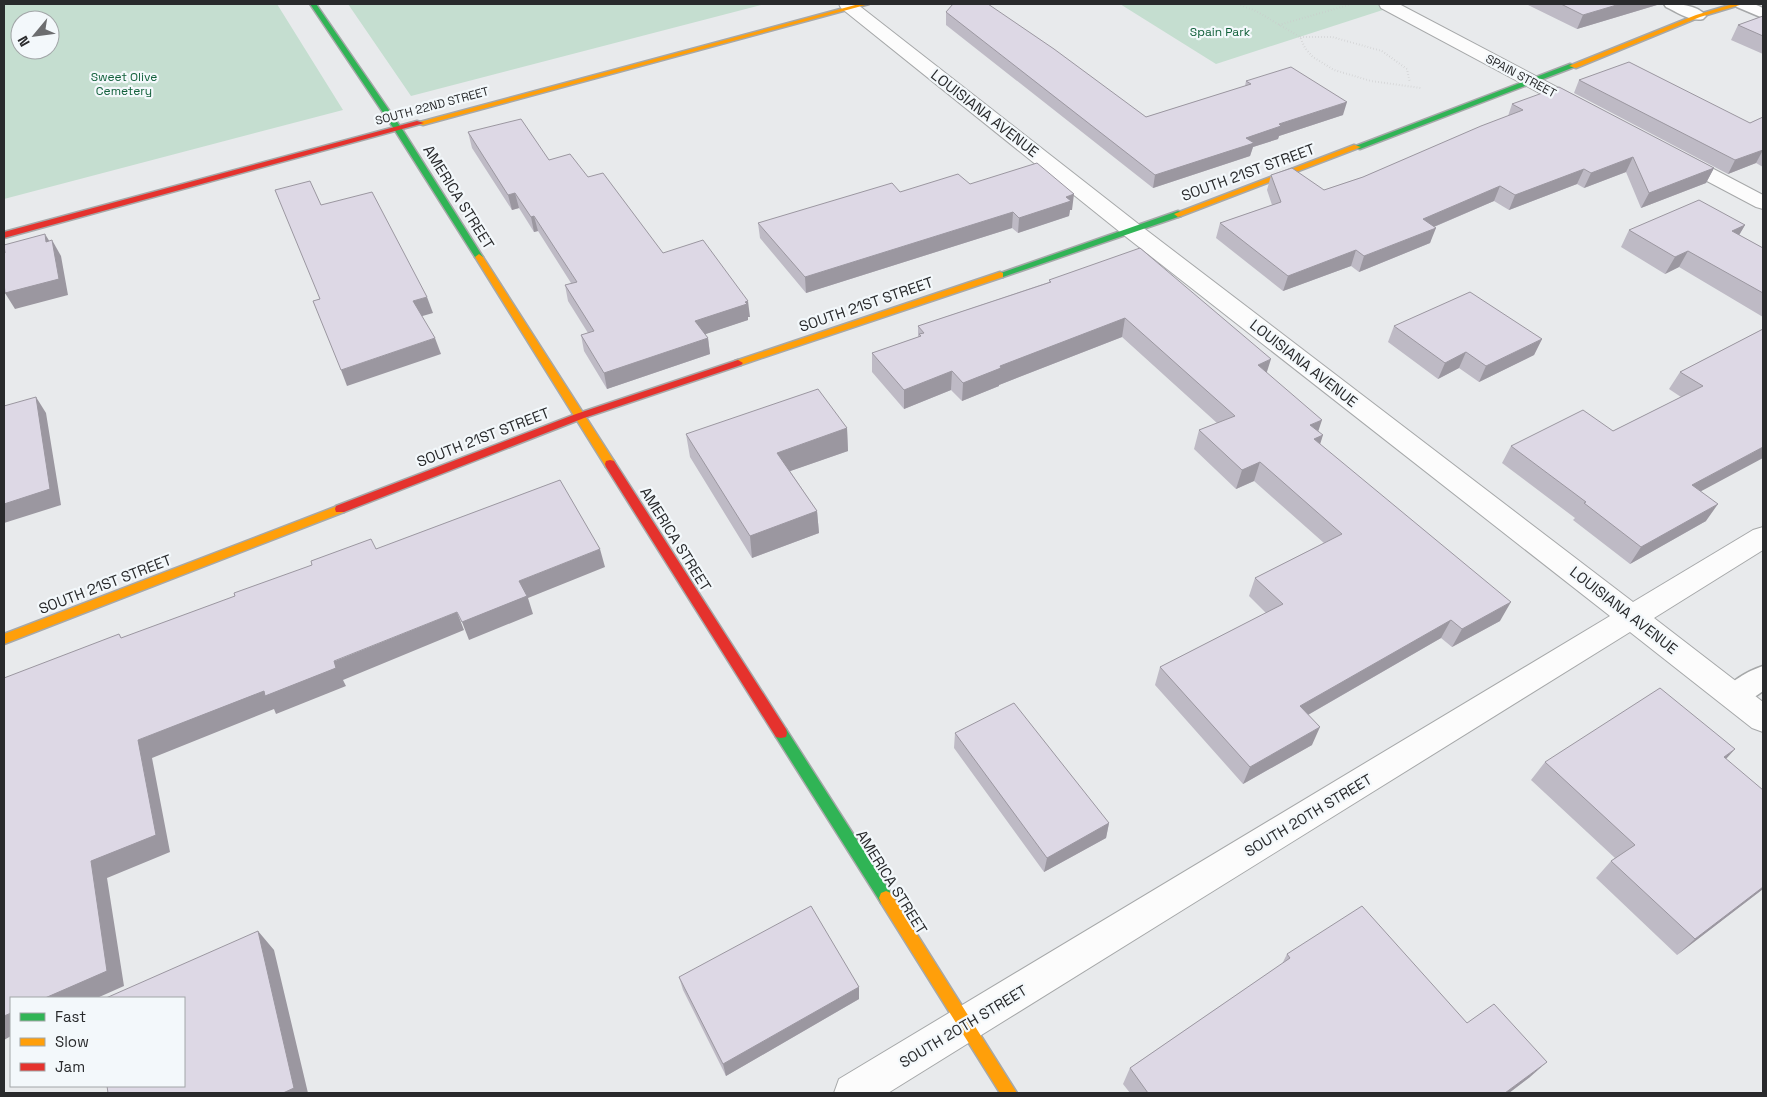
<svg xmlns="http://www.w3.org/2000/svg" width="1767" height="1097" font-family="'Space Grotesk',sans-serif">
	<rect width="100%" height="100%" fill="#e8eaec"/>
	<path fill="#c5ded0" fill-rule="evenodd" d="M4 4H277L343 110 4 199ZM20 20H50V50H20Z
		M348 4H765L411 96Z
		M1120 4H1387L1392 7 1216 64Z"/>
	<g fill="none" stroke-linecap="round" stroke-linejoin="round">
		<defs>
			<path id="lane" d="M1664 4C1677 4 1697 4 1706 16L1703 19C1691 22 1677 12 1666 7Z
				M1734 4H1754L1763 8V18L1737 7Z
				M1763 666V691C1750 700 1741 709 1725 704L1721 696C1728 682 1748 671 1763 666Z"/>
			<path id="street" d="M839 4H857L1141 226 1633 602 1753 530 1763 527V550L1654 618 1763 702V732L1752 728 1630 632 888 1093H834L839 1079 1610 616 1125 236 841 8Z
				M1379 4H1399L1589 104 1591 108 1589 112 1582 114 1575 112 1381 8Z
				M1678 152 1685 154 1763 195V209L1756 207 1671 162 1668 158 1671 154Z"/>
			<path id="fast" d="M310 4H316L402 129 483 257 482 259 479 260 475 257 394 129Z
				M1570 64 1577 66 1360 149 1353 147Z
				M1178 211 1181 212V216L1003 277H997L995 275Z
				M781 728 786 729 891 893 893 898 891 903 886 905 881 903 776 737 775 733 776 729Z"/>
			<path id="slow" d="M859 4H869L423 125 416 123Z
				M1733 4H1743L1700 17 1576 68 1569 66 1696 15Z
				M1354 145 1361 147 1181 216 1178 217 1174 214Z
				M479 254 483 257 614 461 615 464 614 467H606L475 257Z
				M1000 272 1003 273V277L741 365H735L733 363 735 361Z
				M340 505 345 509 344 512 4 644V634Z
				M886 891 891 893 1017 1093H1000L881 903 879 898 881 893Z"/>
			<path id="jam" d="M417 121 424 123 4 238V232Z
				M738 360 743 363 741 365 584 418 344 512H336L335 509 336 506 576 414Z
				M610 460 614 461 786 729 787 733 786 737 781 738 776 737 606 467 605 464 606 461Z"/>
		</defs>
		<use href="#lane" stroke="#a6a8a9" stroke-width="3"/>
		<use href="#street" stroke="#a6a8a9" stroke-width="2"/>
		<use href="#fast" stroke="#a6a8a9" stroke-width="3"/>
		<use href="#slow" stroke="#a6a8a9" stroke-width="3"/>
		<use href="#jam" stroke="#a6a8a9" stroke-width="3"/>
		<path stroke="#cacacb" stroke-width="2" stroke-dasharray="0.5 2.5" stroke-linecap="butt" d="M1238 4 1256 11 1300 37 1305 48 1313 57 1334 70 1371 81 1421 88
			M1279 25 1352 4
			M1300 37H1332L1382 51 1407 69 1410 83"/>
		<use href="#lane" fill="#fcfcfc" fill-rule="evenodd"/>
		<use href="#street" fill="#fcfcfc" fill-rule="evenodd"/>
		<use href="#fast" fill="#30b455" fill-rule="evenodd"/>
		<use href="#slow" fill="#ff9f0a" fill-rule="evenodd"/>
		<use href="#jam" fill="#e5322d" fill-rule="evenodd"/>
	</g>
	<path fill="#bebac5" d="M1526 4H1658L1657 5 1577 29Z
		M946 12 1146 117 1245 86 1246 81 1343 115 1279 136 1278 139 1253 147 1250 156 1153 188 946 25Z
		M1763 16V54L1731 40 1738 25Z
		M1579 80 1750 123 1763 117V167L1756 163 1728 174 1574 93Z
		M1512 104 1714 168 1706 183 1641 208 1626 172 1584 188 1577 184 1509 210 1494 201 1434 227 1430 243 1359 272 1351 266 1283 291 1216 238 1220 223 1272 205 1267 190 1271 175 1324 190 1363 177 1508 116Z
		M468 132 549 160 588 177 663 253 750 317H748V320L705 334 708 338 710 354 607 389 584 351 581 335 588 333 568 301 565 285 571 283 538 231 534 232 519 208 512 210 472 148Z
		M970 184 1072 210H1070L1069 216 1018 233 1012 228 806 293 760 238 758 223Z
		M1745 225 1739 235 1763 248V317L1679 267 1665 274 1621 247 1629 230Z
		M1049 280 1267 373 1318 431 1320 444 1500 621 1452 647 1441 638 1308 715 1312 745 1243 784 1155 685 1160 667 1266 613 1249 596 1255 578 1324 543 1254 481 1236 489 1194 449 1199 430 1217 423 1122 337 999 385V386L962 401 951 390 904 409 872 372V353L918 337V326L1049 282Z
		M1394 326 1542 339 1534 355 1479 382 1459 368 1438 379 1388 342Z
		M1763 329 1701 491 1706 521 1630 564 1573 520 1575 518 1502 463 1511 446 1613 431 1681 397 1669 389 1680 372Z
		M847 428 848 451 790 471 817 511 819 533 752 558 690 457 686 434Z
		M955 733 1109 823 1106 838 1044 872 954 748Z
		M1726 759 1763 889 1677 955 1596 878 1611 861 1615 858 1531 780 1545 762Z
		M1287 954 1467 1023 1530 1077 1509 1093H1130L1123 1084 1130 1068 1282 964Z
		M679 977 859 987V999L726 1076 683 990Z"/>
	<path fill="#9b97a0" d="M1620 4H1658L1657 5 1577 29 1583 15Z
		M1347 102 1343 115 1279 136 1278 139 1253 147 1250 156 1153 188 1155 175 1279 124Z
		M1763 150 1756 163 1728 174 1735 160Z
		M1633 157 1626 172 1584 188 1591 173Z
		M1714 168 1706 183 1641 208 1649 193Z
		M1584 169 1577 184 1509 210 1515 195Z
		M1500 186 1494 201 1417 234 1423 219Z
		M515 193 519 208 512 210 508 195Z
		M1074 194 1072 210H1070L1069 216 1018 233 1019 218 1066 197Z
		M1013 212 1012 228 806 293 805 277Z
		M534 216 538 231 534 232 531 217Z
		M1745 225 1735 242 1732 231Z
		M1436 228 1430 243 1359 272 1364 256Z
		M45 234 53 247 52 240 61 256 68 295 15 309 5 293 46 242Z
		M1356 250 1351 266 1283 291 1288 276Z
		M1688 251 1679 267 1665 274 1675 257Z
		M427 297 433 313 419 317 413 301Z
		M748 301 750 317H748V320L697 337 695 321Z
		M1125 318 1122 337 999 385V386L962 401 963 383 1000 366Z
		M435 338 441 354 347 386 341 370Z
		M708 338 710 354 607 389 604 373Z
		M1542 339 1534 355 1479 382 1486 366Z
		M1466 352 1459 368 1438 379 1445 363Z
		M1271 359 1265 378 1258 365Z
		M952 371 951 390 904 409V390Z
		M36 397 46 413 61 505 4 523V504Z
		M1322 420 1316 438 1310 425Z
		M847 428 848 451 779 475 777 453Z
		M1323 435 1317 454 1314 439Z
		M1763 447V458L1681 502 1692 485Z
		M1260 462 1254 481 1236 489 1242 470Z
		M1718 504 1706 521 1630 564 1641 547Z
		M817 511 819 533 752 558 750 536Z
		M600 549 605 567 528 598 533 614 469 640 462 622 519 581Z
		M1511 602 1500 621 1452 647 1462 629Z
		M457 612 464 630 343 680 346 686 276 714 274 709 152 758 170 852 107 878 124 986 97 998H45L91 861 138 740Z
		M1451 620 1441 638 1292 724 1300 706Z
		M1320 727 1312 745 1243 784 1250 767Z
		M1735 749 1718 768 1724 757Z
		M1109 823 1106 838 1044 872 1047 858Z
		M1763 887V889L1677 955 1695 939Z
		M258 931 274 950 308 1093H283Z
		M859 987V999L726 1076 723 1064Z
		M11 1013V1036L4 1040V1016Z
		M1547 1062 1530 1077 1509 1093H1505Z"/>
	<path fill="#ddd8e5" stroke="#9b97a0" d="M953 4H988L1054 49 1146 117 1251 84 1246 81 1291 67 1347 102 1279 124 1281 126 1246 138 1254 143 1155 175 946 12Z
		M1561 4H1620L1583 15Z
		M1763 16V36L1738 25Z
		M1629 62 1750 123 1763 117V150L1735 160 1579 80Z
		M1559 87 1714 168 1649 193 1633 157 1591 173 1584 169 1515 195 1500 186 1423 219 1436 228 1364 256 1356 250 1288 276 1220 223 1281 202 1271 175 1292 168 1324 190 1363 177 1481 126 1523 110 1512 104Z
		M521 119 549 160 570 154 588 177 603 173 663 253 703 240 748 301 745 302 747 304 695 321 708 338 604 373 581 335 594 331 565 285 577 282 534 216 531 217 515 193 508 195 468 132Z
		M1037 163 1074 194 1066 197 1071 201 1019 218 1013 212 805 277 758 223 892 183 900 192 958 174 970 184Z
		M310 181 321 205 372 192 427 297 413 301 435 338 341 370 313 301 320 299 275 190Z
		M1699 200 1745 225 1732 231 1763 248V293L1688 251 1675 257 1629 230Z
		M45 234 46 242 52 240 59 279 5 293 4 283V253H5L4 245Z
		M1140 248 1271 359 1258 365 1322 420 1310 425 1323 435 1314 439 1511 602 1462 629 1451 620 1300 706 1320 727 1250 767 1160 667 1283 604 1255 578 1342 534 1260 462 1242 470 1199 430 1235 416 1125 318 1000 366 1001 368 963 383 952 371 904 390 872 353 921 336 919 334 924 333 918 326 1051 282 1049 280Z
		M1470 292 1542 339 1486 366 1466 352 1445 363 1394 326Z
		M1763 329V447L1692 485 1718 504 1641 547 1584 503 1586 502 1511 446 1583 410 1613 431 1703 386 1680 372Z
		M818 389 847 428 777 453 817 511 750 536 686 434Z
		M36 397 50 489 4 504V406Z
		M560 480 600 549 519 581 527 596 462 622 457 612 334 661 336 668 265 696 264 691 138 740 156 835 91 861 107 971 45 998H11V1013L4 1016V678L119 634 121 638 235 596 234 593 312 565 311 561 371 539 376 549Z
		M1660 688 1735 749 1724 757 1763 790V887L1695 939 1611 861 1635 845 1545 762Z
		M1014 703 1109 823 1047 858 955 733Z
		M811 906 859 987 723 1064 679 977Z
		M1362 906 1467 1023 1494 1004 1547 1062 1505 1093H1148L1130 1068 1290 958 1287 954Z
		M258 931 294 1088 283 1093H108L107 1086H184V998H106Z"/>
	<g text-anchor="middle" dominant-baseline="central" stroke-width="4.5" stroke-linejoin="round" paint-order="stroke">
		<g font-size="12" fill="#12603b" stroke="#f3f8fb">
			<text x="1220" y="32">Spain Park</text>
			<text x="124" y="77">Sweet Olive<tspan x="124" dy="14">Cemetery</tspan></text>
		</g>
		<g font-size="12" fill="#292a2c" stroke="#f3f8fb">
			<text transform="translate(1521 76) rotate(28)">SPAIN STREET</text>
			<text transform="translate(432 106) rotate(-15)">SOUTH 22ND STREET</text>
		</g>
		<g font-size="15" fill="#292a2c" stroke="#f3f8fb">
			<text transform="translate(985 113) rotate(38)">LOUISIANA AVENUE</text>
			<text transform="translate(1248 172) rotate(-20)">SOUTH 21ST STREET</text>
			<text transform="translate(459 197) rotate(58)">AMERICA STREET</text>
			<text transform="translate(866 304) rotate(-19)">SOUTH 21ST STREET</text>
			<text transform="translate(1304 363) rotate(38)">LOUISIANA AVENUE</text>
			<text transform="translate(483 437) rotate(-21)">SOUTH 21ST STREET</text>
			<text transform="translate(676 539) rotate(58)">AMERICA STREET</text>
			<text transform="translate(105 584) rotate(-21)">SOUTH 21ST STREET</text>
			<text transform="translate(1624 610) rotate(38)">LOUISIANA AVENUE</text>
			<text transform="translate(1308 815) rotate(-31)">SOUTH 20TH STREET</text>
			<text transform="translate(892 882) rotate(58)">AMERICA STREET</text>
			<text transform="translate(963 1026) rotate(-31)">SOUTH 20TH STREET</text>
		</g>
	</g>
	<rect width="1767" height="1097" fill="none" stroke="#292a2c" stroke-width="10"/>
	<rect x="10" y="997" width="175" height="90" fill="#f3f8fb" stroke="#a2a6a8"/>
	<rect x="20" y="1013" width="25" height="8" fill="#30b455" stroke="#a2a6a8"/>
	<text x="55" y="1022" font-size="15" fill="#292a2c">Fast</text>
	<rect x="20" y="1038" width="25" height="8" fill="#ff9f0a" stroke="#a2a6a8"/>
	<text x="55" y="1047" font-size="15" fill="#292a2c">Slow</text>
	<rect x="20" y="1063" width="25" height="8" fill="#e5322d" stroke="#a2a6a8"/>
	<text x="55" y="1072" font-size="15" fill="#292a2c">Jam</text>
	<g transform="translate(35 35) rotate(241)"><circle r="24" fill="#f3f8fb" stroke="#a2a6a8"/>
	<path d="M0-4L9 19L0 12L-9 19Z" fill="#6c6d6f"/>
	<text y="-8" font-size="14" font-weight="bold" text-anchor="middle" fill="#292a2c">N</text>
	</g>
</svg>
